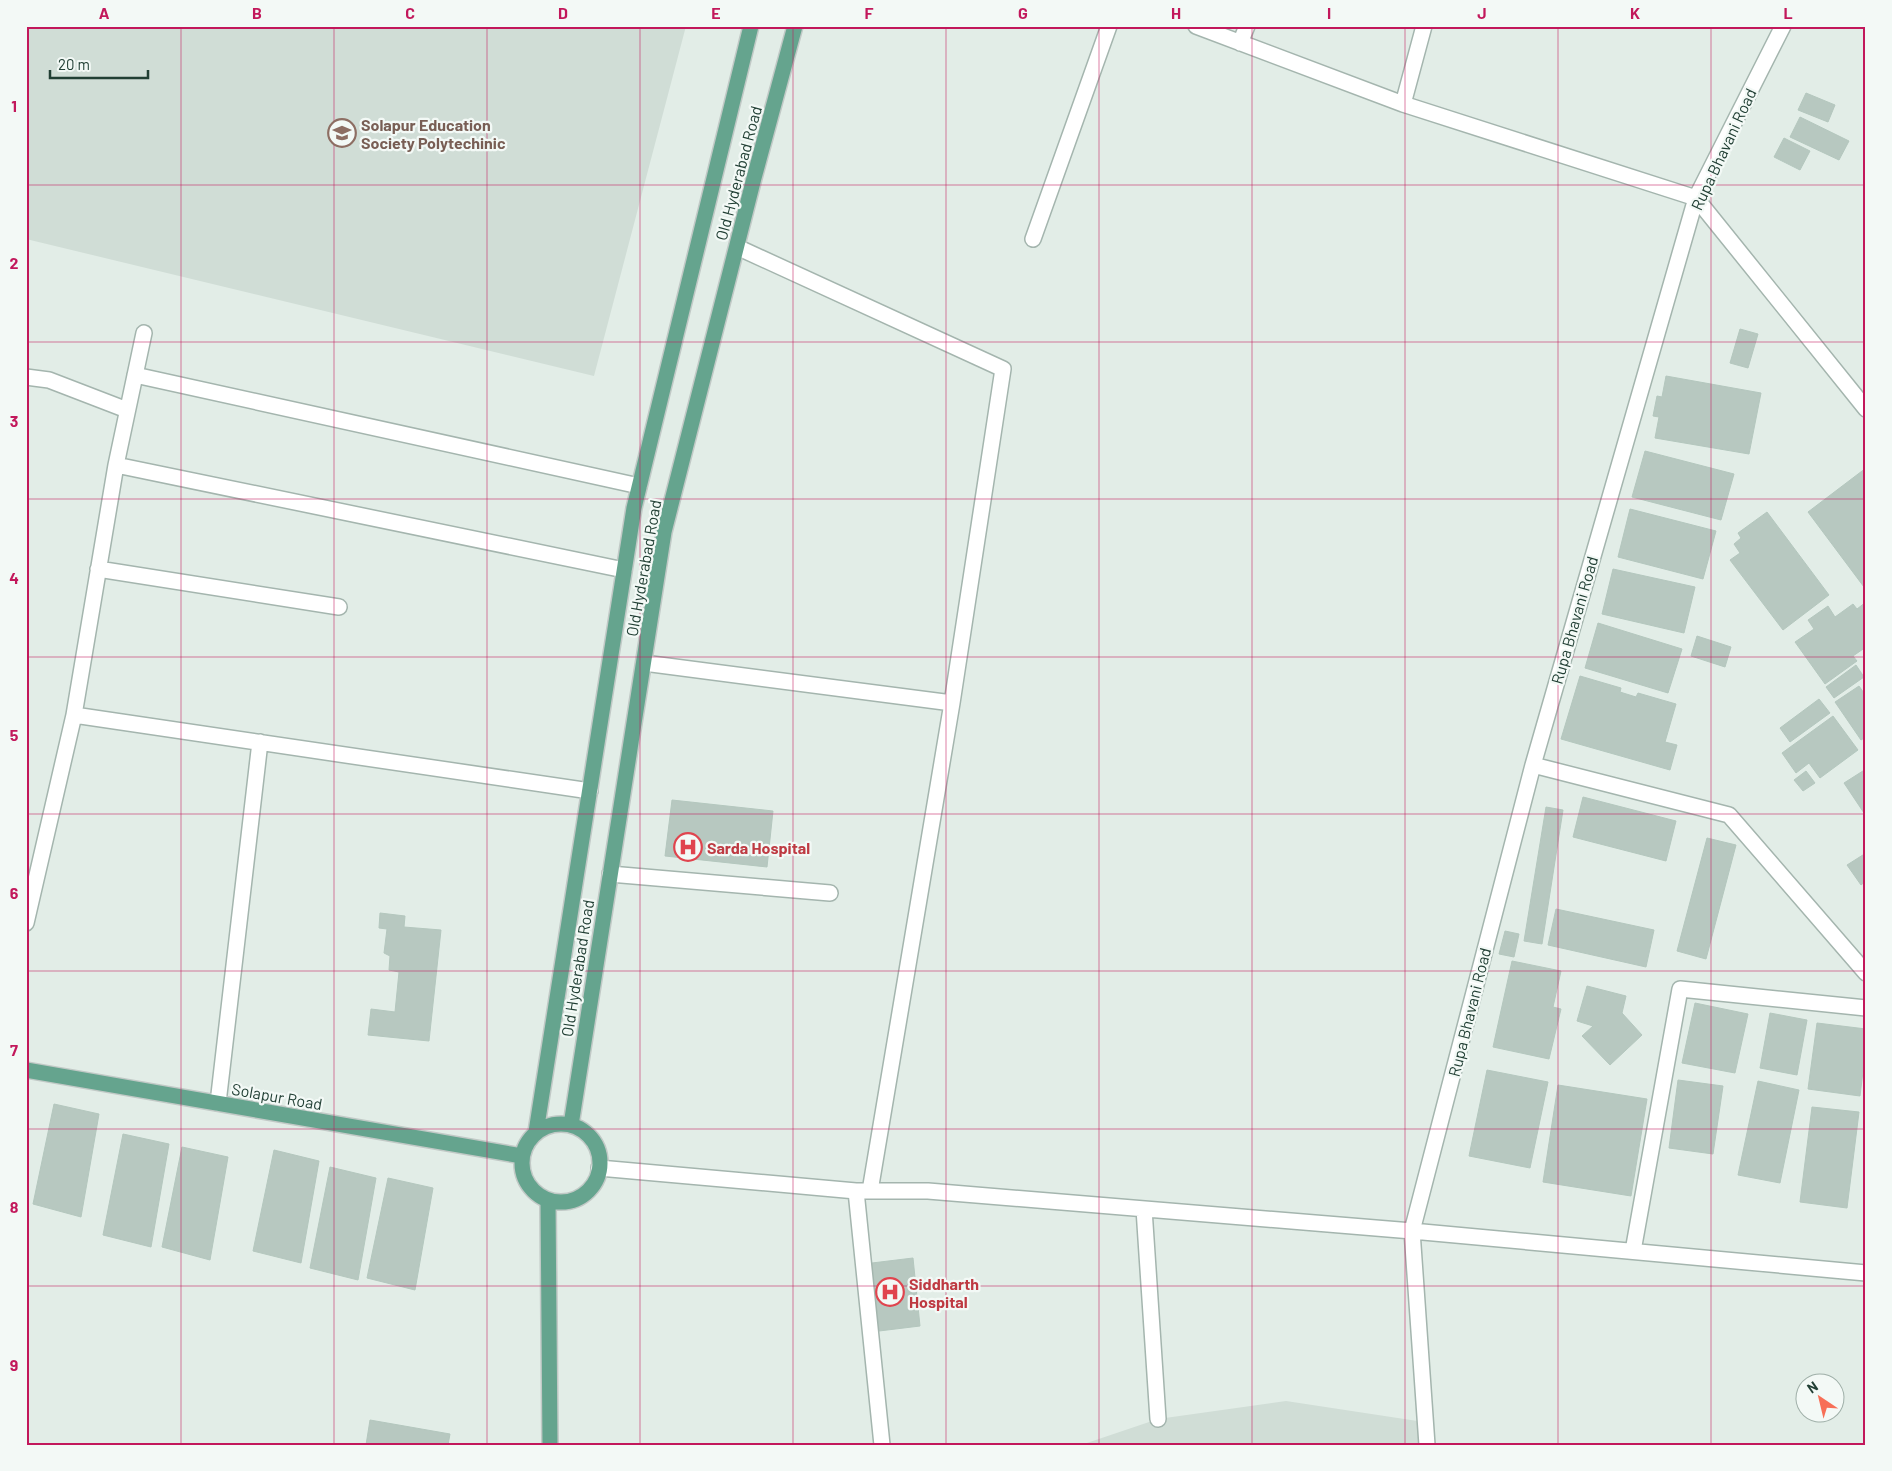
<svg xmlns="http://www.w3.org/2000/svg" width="1892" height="1471" font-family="Barlow,sans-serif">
	<rect width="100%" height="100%" fill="#e2ede7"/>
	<path fill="#d0ddd6" d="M26 26H686L594 376 26 239Z
		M1286 1401 1424 1422 1427 1445H1081L1158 1419Z"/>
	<path fill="#b7c8c0" stroke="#b4c7be" d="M1806 93 1835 105 1828 122 1798 110Z
		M1800 117 1849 141 1839 160 1790 137Z
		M1784 138 1810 151 1800 170 1774 157Z
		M1740 329 1758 334 1748 368 1730 363Z
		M1666 376 1761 393 1749 454 1655 438 1659 417 1653 416 1657 396 1662 397Z
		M1645 451 1734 474 1721 520 1632 497Z
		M1866 468V586L1864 587 1808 512Z
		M1630 509 1716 531 1703 579 1618 557Z
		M1767 512 1829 595 1783 630 1730 560 1740 553 1734 544 1741 538 1738 533Z
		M1613 569 1695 587 1684 633 1602 614Z
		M1866 602V647L1853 656 1857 661 1825 684 1795 642 1814 629 1808 620 1828 606 1835 617 1853 604 1857 609Z
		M1598 623 1682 649 1668 693 1585 668Z
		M1697 636 1731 647 1725 667 1691 656Z
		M1856 665 1864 677 1834 698 1826 687Z
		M1580 676 1621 688 1620 692 1636 697 1638 693 1676 704 1665 742 1677 745 1670 770 1561 739Z
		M1859 686 1866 696V737L1861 740 1835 702Z
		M1819 699 1830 713 1790 742 1780 728Z
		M1833 716 1858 750 1820 778 1809 763 1796 773 1782 753Z
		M1866 769V812L1864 813 1844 783Z
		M1806 771 1815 783 1803 791 1794 780Z
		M1583 797 1676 821 1666 861 1573 837Z
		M672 800 773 811 767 867 665 856Z
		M1546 807 1563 810 1542 944 1524 941Z
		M1707 838 1736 845 1706 959 1677 951Z
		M1866 853V881L1861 885 1847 865Z
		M1556 909 1654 930 1646 967 1548 945Z
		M380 913 405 916 404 927 441 930 429 1041 368 1035 371 1009 395 1012 399 972 389 970 390 956 384 953 387 929 379 928Z
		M1505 931 1519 934 1514 957 1499 954Z
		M1512 961 1561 971 1553 1007 1561 1009 1549 1059 1493 1047Z
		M1587 986 1626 996 1622 1013 1642 1035 1610 1065 1582 1036 1593 1026 1577 1021Z
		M1695 1003 1748 1014 1735 1073 1682 1063Z
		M1770 1013 1807 1020 1797 1075 1760 1068Z
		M1817 1023 1866 1029V1047L1860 1096 1808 1089Z
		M1487 1070 1548 1082 1530 1168 1469 1156Z
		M1678 1080 1723 1086 1713 1154 1669 1148Z
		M1758 1081 1799 1090 1780 1183 1738 1175Z
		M1558 1085 1647 1099 1631 1196 1543 1182Z
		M54 1104 99 1114 81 1217 33 1204Z
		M1812 1107 1859 1112 1847 1208 1800 1202Z
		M123 1134 169 1144 151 1247 103 1235Z
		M182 1147 228 1157 210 1260 162 1247Z
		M274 1150 319 1161 301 1263 253 1251Z
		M330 1167 376 1178 358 1280 310 1268Z
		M388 1178 433 1188 415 1290 367 1278Z
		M913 1258 920 1326 879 1331 872 1263Z
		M370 1420 450 1434 448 1445H366Z"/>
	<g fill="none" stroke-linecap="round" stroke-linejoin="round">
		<defs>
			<path id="minor" d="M1196 26 1403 104 1696 198 1866 409
				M1240 43 1247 26
				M1403 104 1424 26
				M1033 239 1109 26
				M737 247 1003 369 952 703 870 1191
				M135 375 639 486
				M26 377 49 380 127 410
				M116 465 624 570
				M98 569 339 607
				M644 663 952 703
				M74 715 590 791
				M1533 765 1729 815 1866 973
				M610 874 830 893
				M26 923 74 715 116 465 144 333
				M218 1103 260 742
				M599 1168 856 1191H928L1412 1231 1866 1273
				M856 1191 882 1445
				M1144 1209 1158 1419
				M1633 1251 1680 989 1866 1008
				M1427 1445 1412 1231 1533 765 1696 198 1783 26"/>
			<path id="major" d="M26 1070 522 1156
				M522 1163a39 39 0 1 1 78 0a39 39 0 1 1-78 0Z
				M571 1125 664 532 754 178 795 26
				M536 1132 634 508 751 26
				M548 1200 550 1445"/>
		</defs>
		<use href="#minor" stroke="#a4b5ae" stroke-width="18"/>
		<use href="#major" stroke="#c1c9c6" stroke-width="18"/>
		<use href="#minor" stroke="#fff" stroke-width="15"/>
		<use href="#major" stroke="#65a48e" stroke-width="15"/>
	</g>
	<path fill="none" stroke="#c2185b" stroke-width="1" stroke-opacity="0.55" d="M181 26V1445M334 26V1445M487 26V1445M640 26V1445M793 26V1445M946 26V1445M1099 26V1445M1252 26V1445M1405 26V1445M1558 26V1445M1711 26V1445M26 185H1866M26 342H1866M26 499H1866M26 657H1866M26 814H1866M26 971H1866M26 1129H1866M26 1286H1866"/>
	<defs>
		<symbol id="university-ring" viewBox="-11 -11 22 22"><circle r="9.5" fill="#f3f9f6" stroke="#8d6e63" stroke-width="1.5"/><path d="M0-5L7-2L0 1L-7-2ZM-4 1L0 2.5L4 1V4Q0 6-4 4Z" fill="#8d6e63"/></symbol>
		<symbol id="hospital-ring" viewBox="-11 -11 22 22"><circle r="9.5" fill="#f3f9f6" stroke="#e0444e" stroke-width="1.5"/><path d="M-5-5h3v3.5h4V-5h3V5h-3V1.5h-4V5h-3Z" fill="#e0444e"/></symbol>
	</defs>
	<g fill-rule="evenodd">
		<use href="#university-ring" x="326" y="117" width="32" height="32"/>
		<use href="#hospital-ring" x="672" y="831" width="32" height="32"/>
		<use href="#hospital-ring" x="874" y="1276" width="32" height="32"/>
	</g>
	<g text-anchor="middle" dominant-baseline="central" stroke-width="4.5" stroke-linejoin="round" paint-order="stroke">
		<g font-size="16" font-weight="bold" fill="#785e54" stroke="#f3f9f6" text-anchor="start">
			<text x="361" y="124">Solapur Education<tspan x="361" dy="18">Society Polytechinic</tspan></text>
		</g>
		<g font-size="16" fill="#213f34" stroke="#f3f9f6">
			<text transform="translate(1723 149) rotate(-65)">Rupa Bhavani Road</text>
			<text transform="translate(738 173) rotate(-75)">Old Hyderabad Road</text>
			<text transform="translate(643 568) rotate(-80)">Old Hyderabad Road</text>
			<text transform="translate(1574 620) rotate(-74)">Rupa Bhavani Road</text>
			<text transform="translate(577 968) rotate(-81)">Old Hyderabad Road</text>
			<text transform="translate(1469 1012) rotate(-76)">Rupa Bhavani Road</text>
			<text transform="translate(277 1096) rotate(10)">Solapur Road</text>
		</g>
		<g font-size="16" font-weight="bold" fill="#be3a42" stroke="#f3f9f6" text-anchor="start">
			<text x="707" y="847">Sarda Hospital</text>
			<text x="909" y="1283">Siddharth<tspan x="909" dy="18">Hospital</tspan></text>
		</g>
	</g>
	<rect width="1892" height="1471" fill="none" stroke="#f3f9f6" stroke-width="55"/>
	<g transform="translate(1820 1398) rotate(325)"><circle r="24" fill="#f3f9f6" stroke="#9fafa8"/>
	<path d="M0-4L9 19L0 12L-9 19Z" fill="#f76f57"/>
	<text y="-8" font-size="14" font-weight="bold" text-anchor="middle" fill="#213f34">N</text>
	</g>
	<path d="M50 70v8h98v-8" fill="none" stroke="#213f34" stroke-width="2.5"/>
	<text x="58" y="70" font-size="15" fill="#213f34" stroke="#f3f9f6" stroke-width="4" paint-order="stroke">20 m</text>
	<rect x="28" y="28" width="1836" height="1416" fill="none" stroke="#c2185b" stroke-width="2"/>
	<g font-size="16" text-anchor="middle" font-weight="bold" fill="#c2185b">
		<text x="104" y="19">A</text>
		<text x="257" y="19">B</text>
		<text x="410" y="19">C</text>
		<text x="563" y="19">D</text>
		<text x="716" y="19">E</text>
		<text x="869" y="19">F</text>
		<text x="1023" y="19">G</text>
		<text x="1176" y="19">H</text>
		<text x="1329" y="19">I</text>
		<text x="1482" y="19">J</text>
		<text x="1635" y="19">K</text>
		<text x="1788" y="19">L</text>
		<text x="14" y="112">1</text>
		<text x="14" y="269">2</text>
		<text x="14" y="427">3</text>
		<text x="14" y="584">4</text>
		<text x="14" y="741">5</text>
		<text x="14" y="899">6</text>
		<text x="14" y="1056">7</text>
		<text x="14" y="1213">8</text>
		<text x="14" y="1371">9</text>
	</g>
</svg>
